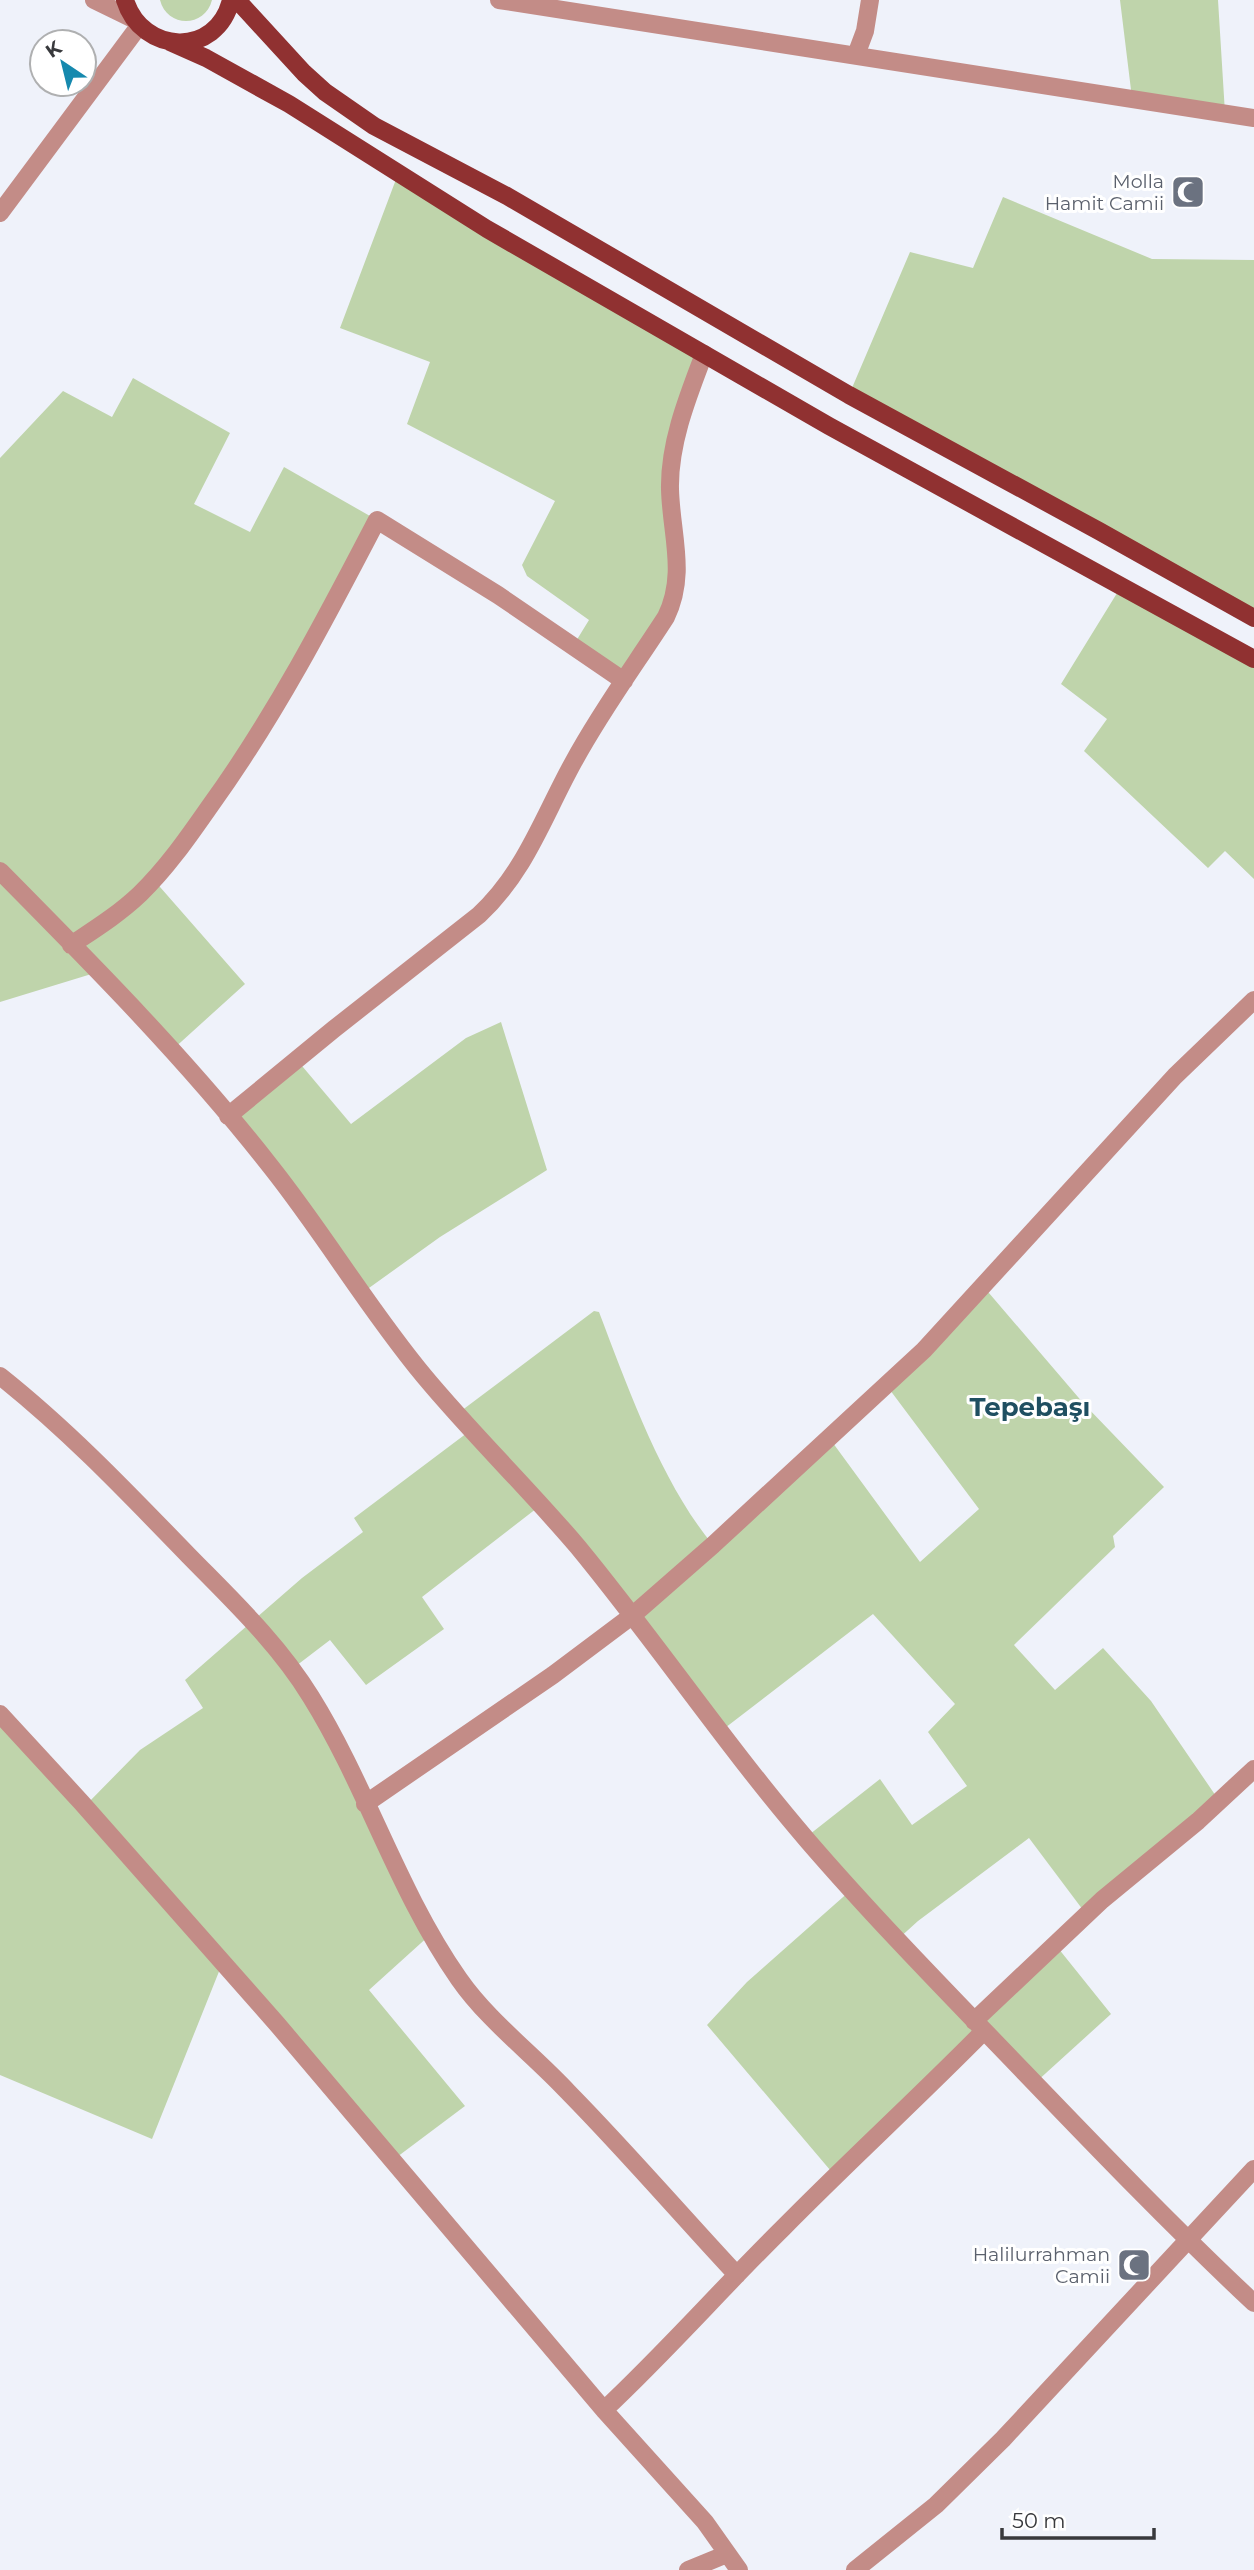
<svg xmlns="http://www.w3.org/2000/svg" width="1254" height="2570" font-family="Montserrat,sans-serif">
	<rect width="100%" height="100%" fill="#eff2fa"/>
	<path fill="#bfd4ab" d="M160 0H212C205 28 167 28 160 0Z
		M1120 0H1218L1225 113 1132 98Z
		M398 174 704 354 674 449 677 585 624 681 573 646 589 620 527 576 522 565 555 501 407 424 430 362 340 328Z
		M1003 197 1152 259 1254 260V618L849 395 910 252 973 268Z
		M133 378 230 433 194 504 250 532 284 467 377 520 322 624 153 879 245 984 171 1051 98 972 0 1002V458L63 391 112 417Z
		M1122 585 1254 659V879L1225 851 1208 868 1084 751 1107 719 1061 684Z
		M501 1022 547 1170 440 1237 362 1293 228 1116 297 1060 351 1124 466 1038Z
		M983 1286 1084 1404 1164 1487 1113 1536 1115 1547 1014 1645 1055 1690 1103 1648 1151 1701 1220 1802 1086 1914 1029 1838 918 1921 897 1940 974 2021 1054 1943 1111 2014 1035 2083 984 2031 836 2177 707 2025 747 1982 851 1890 805 1838 880 1779 912 1825 967 1786 928 1732 955 1704 873 1614 721 1731 541 1505 422 1597 444 1629 366 1685 330 1640 292 1669 431 1934 369 1990 465 2106 393 2160 222 1964 152 2139 0 2075V1714L85 1806 140 1750 203 1708 185 1680 302 1578 363 1532 354 1518 471 1430 457 1414 594 1311 599 1312C628 1388 661 1482 713 1545L830 1439 920 1562 979 1509 887 1386Z"/>
	<g fill="none" stroke-linecap="round" stroke-linejoin="round">
		<path stroke="#c38c87" stroke-width="18" d="M94 0 133 19
			M499 0 1254 118
			M856 55 865 31 870 0
			M0 213 139 26
			M0 871C94 966 189 1062 271 1167 325 1235 369 1310 424 1376 473 1435 528 1488 578 1547 657 1643 727 1747 808 1841 877 1921 951 1996 1024 2072 1099 2150 1175 2229 1254 2303
			M71 945C95 929 119 914 140 894 167 868 189 836 210 806 275 716 326 618 377 520L498 595 624 681
			M228 1116 334 1029 479 915C526 871 543 817 574 761 601 711 635 665 666 617 687 574 671 534 670 489 669 443 688 396 704 354
			M0 1376C68 1430 127 1492 188 1555 231 1599 278 1643 311 1697 367 1787 397 1890 459 1979 489 2022 533 2054 569 2093 627 2152 681 2215 737 2275
			M0 1714 81 1802 277 2024 604 2410 705 2522 739 2570
			M365 1804 553 1675 633 1615 713 1545 924 1350 1175 1076 1254 1000
			M974 2021 1102 1900 1198 1821 1254 1769
			M604 2410C666 2352 722 2288 783 2228 849 2161 918 2098 984 2031
			M688 2570 727 2554
			M855 2570 936 2505 1003 2439 1254 2169"/>
		<path stroke="#903131" stroke-width="18" d="M125 0C142 55 217 58 231 0
			M237 0 304 73 325 92 374 126 507 196 849 395 1099 531 1254 618
			M170 42 206 58 289 104 487 229 829 426 1254 659"/>
	</g>
	<defs>
		<symbol id="mosque-square" viewBox="-11 -11 22 22"><rect x="-9" y="-9" width="18" height="18" rx="4" fill="#6b7280" stroke="#fff"/><path d="M3.5-4.9A6 6 0 1 0 3.5 4.9A5 5 0 1 1 3.5-4.9Z" fill="#fff"/></symbol>
	</defs>
	<g fill-rule="evenodd">
		<use href="#mosque-square" x="1169" y="173" width="38" height="38"/>
		<use href="#mosque-square" x="1115" y="2246" width="38" height="38"/>
	</g>
	<g text-anchor="middle" dominant-baseline="central" stroke-width="6" stroke-linejoin="round" paint-order="stroke">
		<g font-size="19" fill="#5b616d" stroke="#fff" text-anchor="end">
			<text x="1164" y="181">Molla<tspan x="1164" dy="22">Hamit Camii</tspan></text>
			<text x="1110" y="2254">Halilurrahman<tspan x="1110" dy="22">Camii</tspan></text>
		</g>
		<g font-size="26" font-weight="bold" fill="#1f4f61" stroke="#fff">
			<text x="1030" y="1407">Tepebaşı</text>
		</g>
	</g>
	<g transform="translate(63 63) rotate(325)"><circle r="33" fill="#ffffff" stroke="#afb0b1" stroke-width="2"/>
	<path d="M0-5L12 26L0 18L-12 26Z" fill="#1689ae"/>
	<text y="-10" font-size="19" font-weight="bold" text-anchor="middle" fill="#38393c">K</text>
	</g>
	<path d="M1002 2528v10h152v-10" fill="none" stroke="#38393c" stroke-width="3.5"/>
	<text x="1012" y="2528" font-size="21" fill="#38393c" stroke="#ffffff" stroke-width="5" paint-order="stroke">50 m</text>
</svg>
